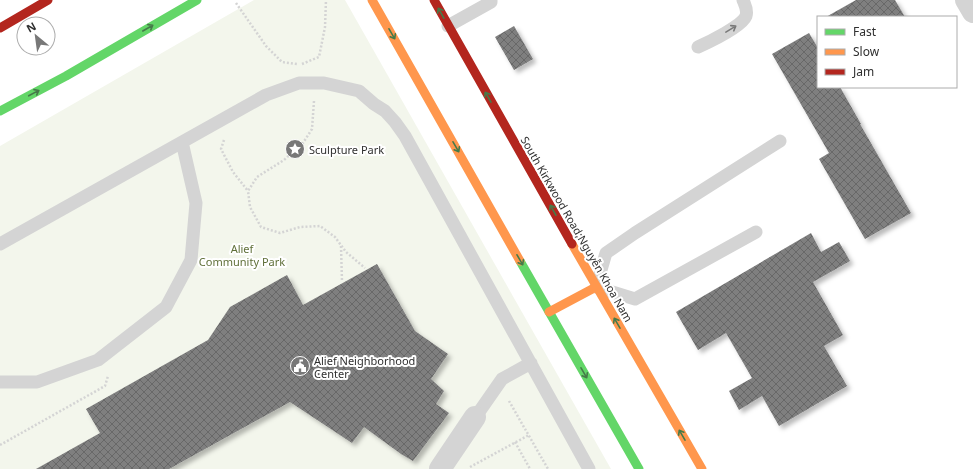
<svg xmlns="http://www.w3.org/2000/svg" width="973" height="469" font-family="'Noto Sans',sans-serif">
	<defs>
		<pattern id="building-cross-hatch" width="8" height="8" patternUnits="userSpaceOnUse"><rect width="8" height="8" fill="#7f7f7f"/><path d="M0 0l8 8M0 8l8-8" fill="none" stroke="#686868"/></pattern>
		<filter id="shadow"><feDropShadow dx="3.5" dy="3.5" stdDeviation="2" flood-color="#0004"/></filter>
	</defs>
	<rect width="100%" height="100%" fill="#fff"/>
	<path fill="#f3f6ec" d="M254 0H345L611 469H0V146Z"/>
	<path fill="url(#building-cross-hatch)" filter="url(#shadow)" d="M856 0H895L905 17H826Z
		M514 26 533 59 514 70 495 37Z
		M809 33 818 48V87H840L861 124H860L911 213 865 239 819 159 829 153 772 54Z
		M811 233 821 252 839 242 850 261 813 282 843 335 824 346 847 386 779 426 762 396 739 410 729 391 752 378 726 333 698 350 676 312Z
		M377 264 415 331 448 354 431 379 444 391 436 404 449 413 413 461 401 454 364 427 352 443 290 402 169 469H36L100 433 86 409 208 340 230 307 287 275 303 305Z"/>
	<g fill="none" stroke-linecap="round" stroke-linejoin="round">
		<path stroke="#d4d4d4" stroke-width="2.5" stroke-dasharray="2 2" stroke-linecap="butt" d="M236 3 266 46 282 62 297 64
			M302 64 319 57 325 27 326 0
			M314 101 312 129 303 143 284 160 257 177 248 191 250 207 261 227 280 233 300 227 320 226 335 237 346 252 365 268
			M224 140 221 149 233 172 248 191
			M341 246 342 281
			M509 401 548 469
			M515 442 530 469
			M0 445 105 386 108 376
			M470 467 529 435"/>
		<path stroke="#d4d4d4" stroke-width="13" d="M448 26 491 2V0
			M698 47C709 42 742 26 746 16 748 10 745 5 743 0
			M756 232 635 299 596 287 606 253 635 233 780 141
			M0 244 266 95 299 83H324L359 91 374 104 385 111 395 122 405 136 589 469
			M0 382H37L98 360 166 307 191 260 196 203 182 142
			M479 412 502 379 531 363"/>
		<path stroke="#d4d4d4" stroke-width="22" d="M966 0 973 12
			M440 469 475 417"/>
		<path stroke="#63d668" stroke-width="9" d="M0 111 66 76 197 0
			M520 261 639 469"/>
		<path stroke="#ff974d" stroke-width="9" d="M372 0 520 261
			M572 244 702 469
			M549 312 596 287"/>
		<path stroke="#b3261e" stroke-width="9" d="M434 0 572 244
			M0 28 48 0"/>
	</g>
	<defs><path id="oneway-shaft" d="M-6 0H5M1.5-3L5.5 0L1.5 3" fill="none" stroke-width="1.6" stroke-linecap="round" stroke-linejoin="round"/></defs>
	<g stroke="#467a49">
		<use href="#oneway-shaft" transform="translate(441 13) rotate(-119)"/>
		<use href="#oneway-shaft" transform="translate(148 28) rotate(-30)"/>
		<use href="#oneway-shaft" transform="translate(392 34) rotate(60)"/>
		<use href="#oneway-shaft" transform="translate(34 93) rotate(-28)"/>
		<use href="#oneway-shaft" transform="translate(488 97) rotate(-120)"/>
		<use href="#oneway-shaft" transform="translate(456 147) rotate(60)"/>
		<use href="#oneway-shaft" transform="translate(553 210) rotate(-119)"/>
		<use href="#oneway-shaft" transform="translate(520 260) rotate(60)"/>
		<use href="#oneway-shaft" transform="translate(617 323) rotate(-120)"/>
		<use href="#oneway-shaft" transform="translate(584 373) rotate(60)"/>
		<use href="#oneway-shaft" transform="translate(682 435) rotate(-120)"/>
	</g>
	<use stroke="#797979" href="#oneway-shaft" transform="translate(731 29) rotate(-31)"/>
	<defs>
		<symbol id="sight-disc" viewBox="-11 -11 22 22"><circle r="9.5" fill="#787878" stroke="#fff"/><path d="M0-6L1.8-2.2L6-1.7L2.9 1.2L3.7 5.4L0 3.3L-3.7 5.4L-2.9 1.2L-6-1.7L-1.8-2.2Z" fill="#fff"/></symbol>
		<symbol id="civic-disc" viewBox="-11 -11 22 22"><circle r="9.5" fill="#787878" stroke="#fff"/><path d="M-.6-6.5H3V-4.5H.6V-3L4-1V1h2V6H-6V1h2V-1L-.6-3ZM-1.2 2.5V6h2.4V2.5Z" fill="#fff"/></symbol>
	</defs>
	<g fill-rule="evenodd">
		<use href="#sight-disc" x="284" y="138" width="22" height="22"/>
		<use href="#civic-disc" x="289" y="355" width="22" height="22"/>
	</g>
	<g text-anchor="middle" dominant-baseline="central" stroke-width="4" stroke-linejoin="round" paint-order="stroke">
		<g font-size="11" fill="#2f2f2f" stroke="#fff" text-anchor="start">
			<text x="309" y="149">Sculpture Park</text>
			<text x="314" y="360">Alief Neighborhood<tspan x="314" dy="13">Center</tspan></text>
		</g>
		<g font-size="11" fill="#2f2f2f" stroke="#fff">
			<text transform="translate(577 229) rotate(60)">South Kirkwood Road;Nguyễn Khoa Nam</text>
		</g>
		<g font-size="11" fill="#5f6f38" stroke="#fff">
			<text x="242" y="248">Alief<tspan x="242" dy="13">Community Park</tspan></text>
		</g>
	</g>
	<rect x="817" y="16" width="140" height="72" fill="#ffffff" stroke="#acacac"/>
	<rect x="825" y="29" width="20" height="6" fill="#63d668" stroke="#acacac"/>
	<text x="853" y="36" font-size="12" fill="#2f2f2f">Fast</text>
	<rect x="825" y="49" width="20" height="6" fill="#ff974d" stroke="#acacac"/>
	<text x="853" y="56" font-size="12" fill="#2f2f2f">Slow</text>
	<rect x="825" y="69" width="20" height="6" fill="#b3261e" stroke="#acacac"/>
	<text x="853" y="76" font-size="12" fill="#2f2f2f">Jam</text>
	<g transform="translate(36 36) rotate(331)"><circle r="19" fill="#ffffff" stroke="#acacac"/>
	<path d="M0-3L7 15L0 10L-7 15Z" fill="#787878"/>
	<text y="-6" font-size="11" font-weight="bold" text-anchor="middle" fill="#2f2f2f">N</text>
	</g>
</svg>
